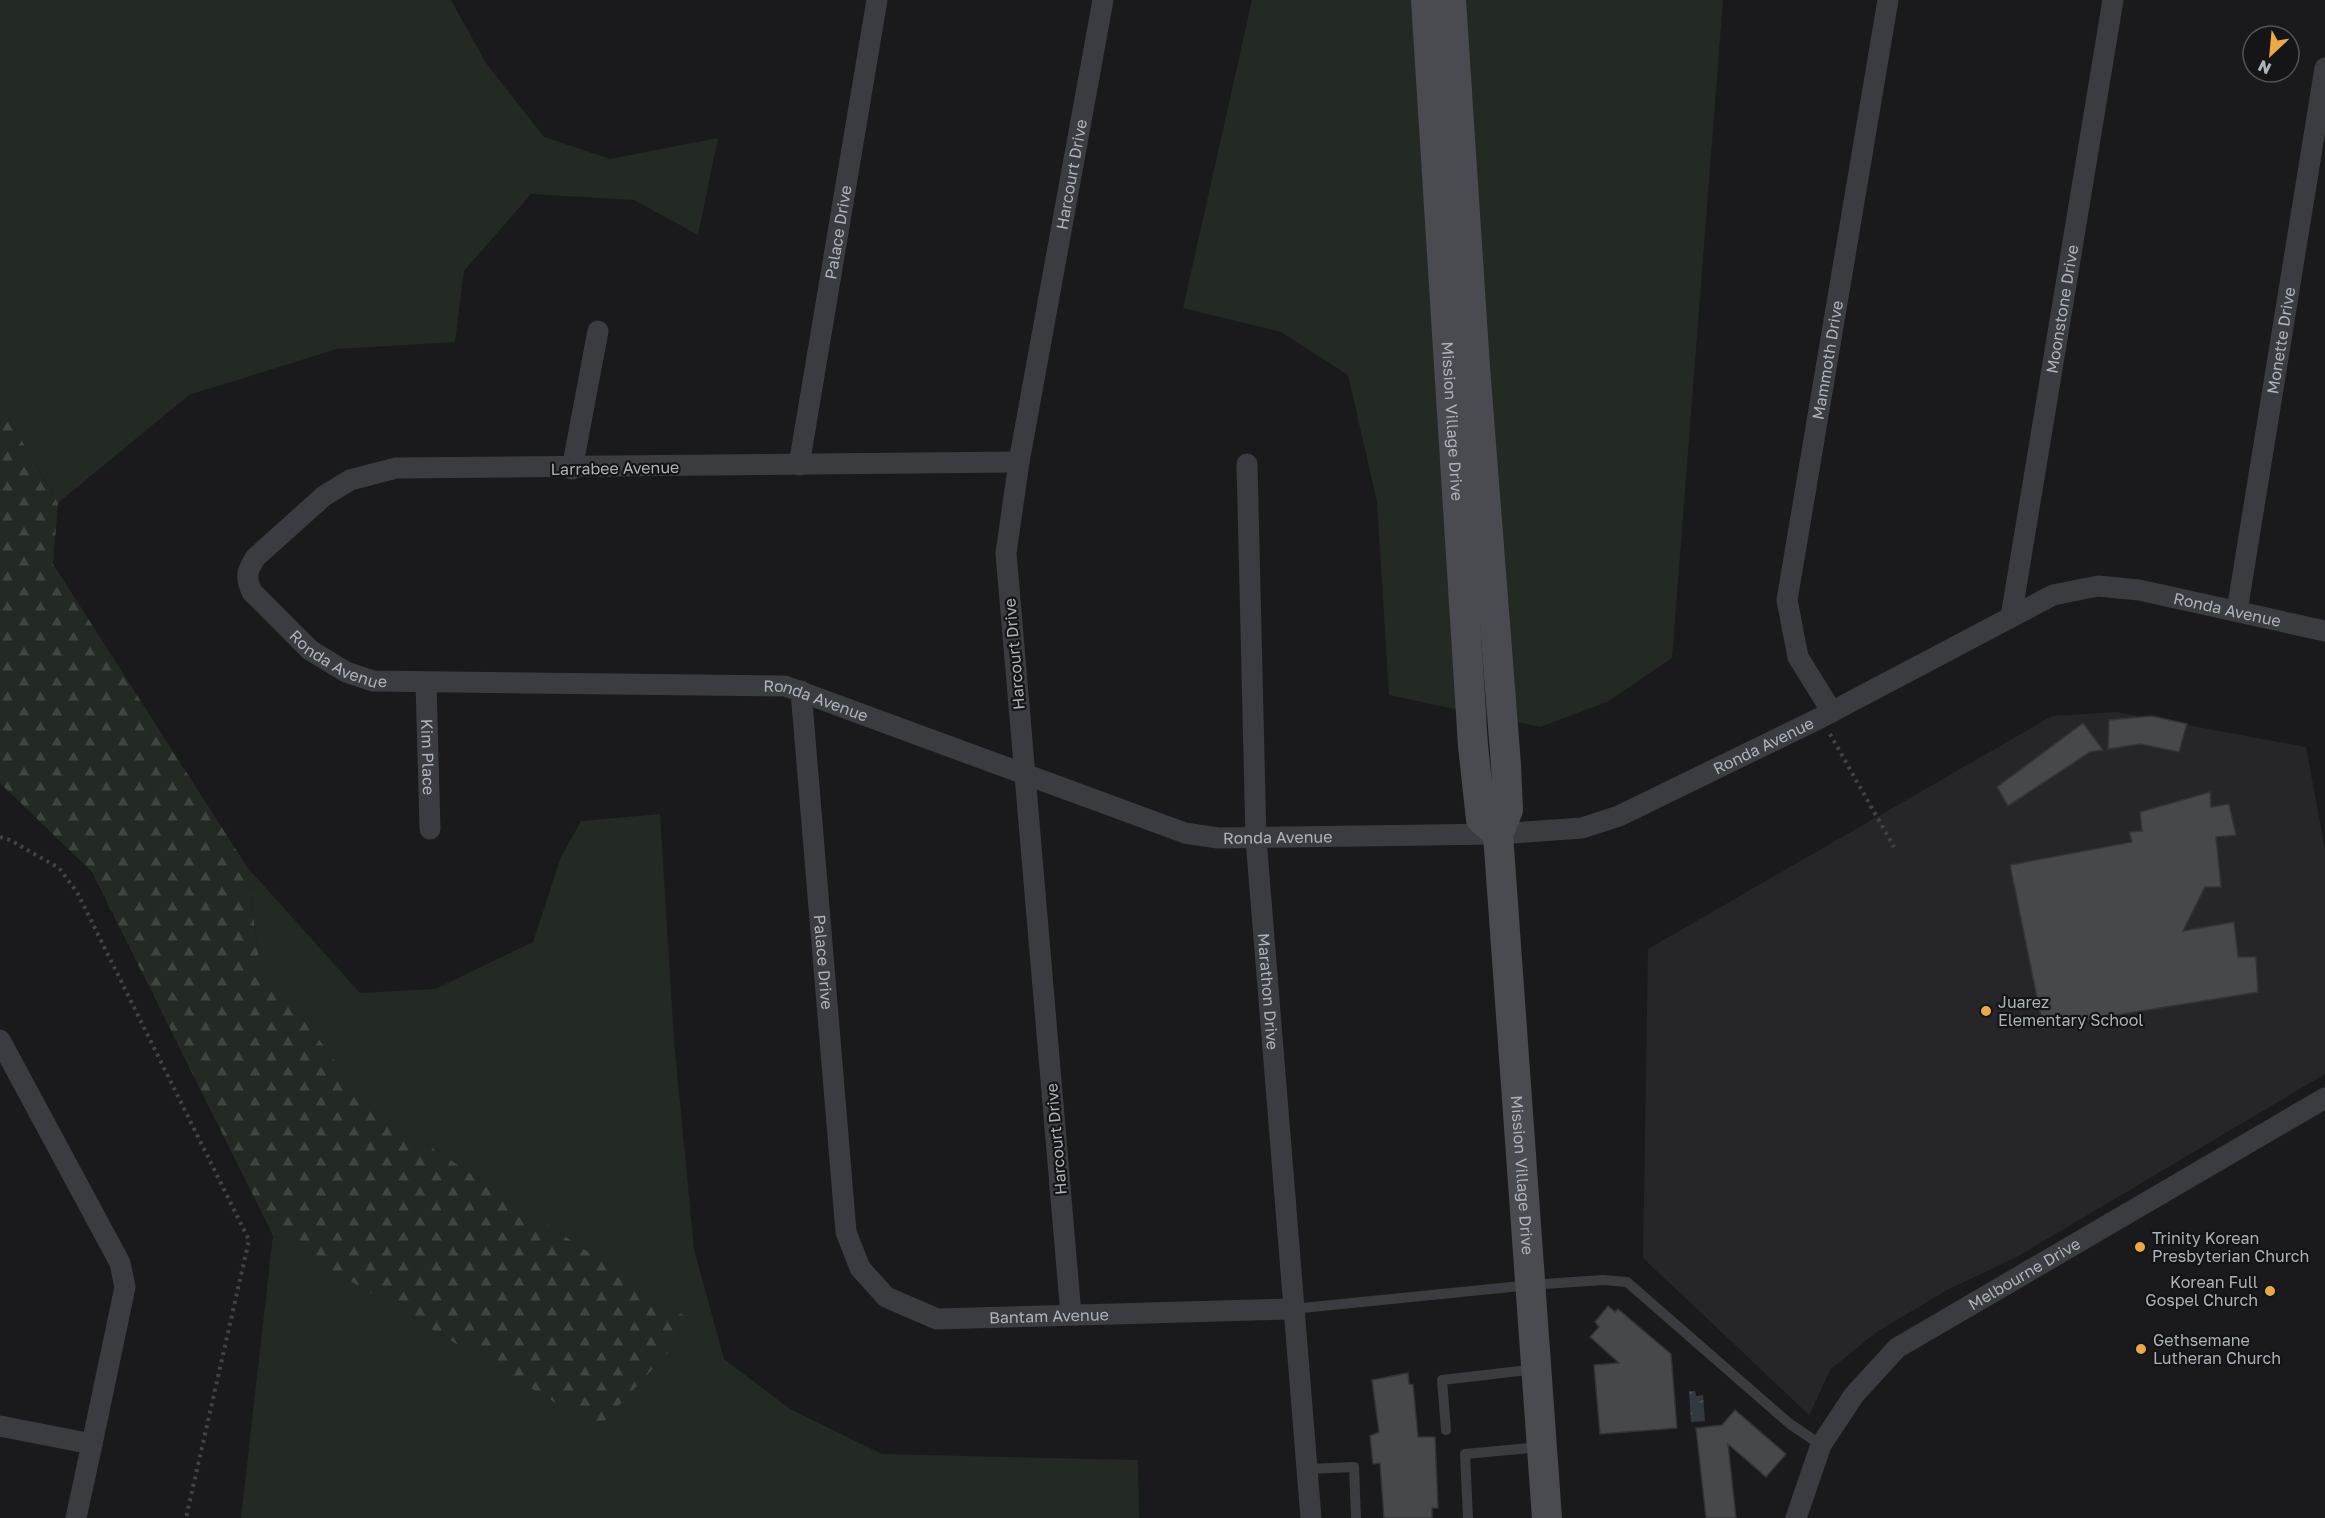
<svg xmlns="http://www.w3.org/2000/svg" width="2325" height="1518" font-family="'Golos Text',sans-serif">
	<defs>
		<pattern id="forest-firs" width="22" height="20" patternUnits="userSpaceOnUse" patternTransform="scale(1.5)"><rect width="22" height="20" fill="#222a23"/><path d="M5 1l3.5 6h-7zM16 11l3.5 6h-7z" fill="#3f4641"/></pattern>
		<pattern id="water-ripples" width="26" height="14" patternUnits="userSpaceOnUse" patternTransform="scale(1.5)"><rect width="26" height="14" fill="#303a40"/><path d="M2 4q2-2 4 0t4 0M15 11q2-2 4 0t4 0" fill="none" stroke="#4b545a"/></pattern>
	</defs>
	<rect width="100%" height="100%" fill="#1a1a1c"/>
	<path fill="#262629" d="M2117 712 2306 747 2325 849V1074L2015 1258 1949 1289 1878 1331 1831 1369 1809 1415 1643 1258 1648 949 2052 716Z"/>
	<path fill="#222a23" d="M0 0H451L486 63 544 137 610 159 718 138 698 235 634 200 531 194 464 271 455 342 337 349 189 395 58 503 0 403Z
		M1252 0H1723L1672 658 1607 702 1540 727 1389 695 1377 502 1348 375 1281 332 1183 308Z
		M660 814 674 1040 694 1249 724 1359 790 1409 882 1454 1138 1460 1139 1518H241L273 1235 597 1427 694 1323 369 1106 259 960 247 867 360 993 435 989 533 942 561 857 581 821Z"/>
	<path fill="url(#forest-firs)" d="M0 403 58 503 53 564 247 867 259 960 369 1106 695 1323 598 1428 273 1235 92 872 0 783Z"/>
	<path fill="url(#water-ripples)" d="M1689 1391H1695L1696 1396 1703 1395 1705 1421 1691 1422Z"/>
	<path fill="#47484c" stroke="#343438" stroke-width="1.5" d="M2152 716 2187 724 2179 752 2140 744 2108 749 2109 720Z
		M2083 723 2103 750 2090 752 2008 806 1997 787Z
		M2210 792 2211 807 2229 804 2236 835 2216 837 2221 887H2205L2183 931 2234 922 2238 957H2256L2258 992 2043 1027 2010 865 2132 842 2129 832 2142 831 2140 812Z
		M1608 1306 1615 1312 1618 1309 1671 1354 1677 1428 1600 1434 1594 1365 1619 1363 1590 1337 1599 1327 1595 1322Z
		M1408 1373 1409 1384 1413 1385 1418 1437H1435L1438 1508H1432V1518H1384L1380 1463 1373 1464 1370 1436 1379 1432 1372 1380Z
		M1735 1410 1786 1454 1766 1477 1728 1444 1736 1518H1706L1696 1428 1722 1425Z"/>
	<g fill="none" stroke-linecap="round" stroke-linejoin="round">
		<path stroke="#414348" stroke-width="4" stroke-dasharray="3 4.5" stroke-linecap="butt" d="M1830 734 1894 847
			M0 837 10 840 59 868 77 892 249 1240 186 1518"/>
		<path stroke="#3b3c41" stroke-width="10" d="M1292 1309 1530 1285 1603 1280 1627 1282 1790 1424 1821 1445
			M1446 1430 1442 1380 1536 1369
			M1308 1469 1354 1467 1356 1518
			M1468 1518 1465 1454 1541 1447"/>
		<g stroke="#3b3c41" stroke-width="21">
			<path id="s1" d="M1019 462 396 468 350 480 324 496 256 557C247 570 245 577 252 592L310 650 346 672 373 681 785 686 1185 833 1218 838 1498 834 1582 828 1619 816 1820 718 2053 595 2098 586 2139 590 2325 631"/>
			<path id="s2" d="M1247 464 1256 839 1311 1518"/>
			<path id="s3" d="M799 465 877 0"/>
			<path d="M572 469 598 331"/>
			<path id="s4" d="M2237 611 2325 68"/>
			<path id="s5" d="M2011 617 2113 0"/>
			<path id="s6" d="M426 683 430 829"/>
			<path id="s7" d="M801 691 846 1232 860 1268 886 1297 937 1319 1292 1309"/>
			<path id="s8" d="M1832 712 1798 657 1787 600 1888 0"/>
			<path d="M0 1040 120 1263 125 1287 92 1444 0 1426"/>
			<path id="s9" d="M1071 1315 1006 553 1019 462 1103 0"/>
			<path d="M76 1518 92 1444"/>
			<path id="s10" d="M1796 1518 1821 1445 1854 1395 1897 1348 2325 1098"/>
		</g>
		<g stroke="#494b51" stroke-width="30">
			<path id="s11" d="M1426 0 1473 746 1481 819 1498 834"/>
			<path id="s12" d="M1451 0 1475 367 1506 765 1508 810 1498 834 1547 1518"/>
		</g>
	</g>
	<g fill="#eaa944" stroke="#151517" stroke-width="2">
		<circle cx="1986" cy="1011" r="6"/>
		<circle cx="2140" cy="1247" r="6"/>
		<circle cx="2270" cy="1291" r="6"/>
		<circle cx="2141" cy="1349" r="6"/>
	</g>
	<g text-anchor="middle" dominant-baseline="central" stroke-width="4.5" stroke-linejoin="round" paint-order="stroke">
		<g font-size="16" fill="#adb2bb" stroke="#151517">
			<text stroke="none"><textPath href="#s9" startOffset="1149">Harcourt Drive</textPath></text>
			<text stroke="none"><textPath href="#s3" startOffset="236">Palace Drive</textPath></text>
			<text stroke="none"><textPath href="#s5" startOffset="312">Moonstone Drive</textPath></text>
			<text stroke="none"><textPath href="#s4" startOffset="274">Monette Drive</textPath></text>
			<text stroke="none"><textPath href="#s8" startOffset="366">Mammoth Drive</textPath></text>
			<text stroke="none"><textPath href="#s11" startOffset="422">Mission Village Drive</textPath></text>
			<text transform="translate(615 468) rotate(-1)">Larrabee Avenue</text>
			<text stroke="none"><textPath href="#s1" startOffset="2922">Ronda Avenue</textPath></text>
			<text stroke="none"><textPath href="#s1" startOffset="942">Ronda Avenue</textPath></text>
			<text transform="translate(1014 654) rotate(-95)">Harcourt Drive</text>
			<text stroke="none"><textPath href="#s1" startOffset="1428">Ronda Avenue</textPath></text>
			<text stroke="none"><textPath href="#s1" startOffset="2418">Ronda Avenue</textPath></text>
			<text stroke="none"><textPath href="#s6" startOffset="74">Kim Place</textPath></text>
			<text stroke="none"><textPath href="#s1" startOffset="1914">Ronda Avenue</textPath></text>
			<text stroke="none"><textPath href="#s7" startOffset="272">Palace Drive</textPath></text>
			<text stroke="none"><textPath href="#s2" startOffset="528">Marathon Drive</textPath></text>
			<text transform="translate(1056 1139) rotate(-95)">Harcourt Drive</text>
			<text stroke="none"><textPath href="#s12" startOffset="1180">Mission Village Drive</textPath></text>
			<text stroke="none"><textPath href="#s10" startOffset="348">Melbourne Drive</textPath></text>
			<text stroke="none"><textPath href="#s7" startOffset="788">Bantam Avenue</textPath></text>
		</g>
		<g font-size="16" fill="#adb2bb" stroke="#151517" text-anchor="start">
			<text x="1998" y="1002">Juarez<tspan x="1998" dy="18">Elementary School</tspan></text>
			<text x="2152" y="1238">Trinity Korean<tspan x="2152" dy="18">Presbyterian Church</tspan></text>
			<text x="2258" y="1282" text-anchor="end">Korean Full<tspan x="2258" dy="18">Gospel Church</tspan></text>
			<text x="2153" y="1340">Gethsemane<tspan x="2153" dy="18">Lutheran Church</tspan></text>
		</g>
	</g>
	<g transform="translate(2271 54) rotate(206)"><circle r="28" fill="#151517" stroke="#525459" stroke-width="1.5"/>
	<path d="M0-4.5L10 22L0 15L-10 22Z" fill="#eaa944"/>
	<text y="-9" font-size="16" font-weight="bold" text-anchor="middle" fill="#adb2bb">N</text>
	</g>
</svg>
